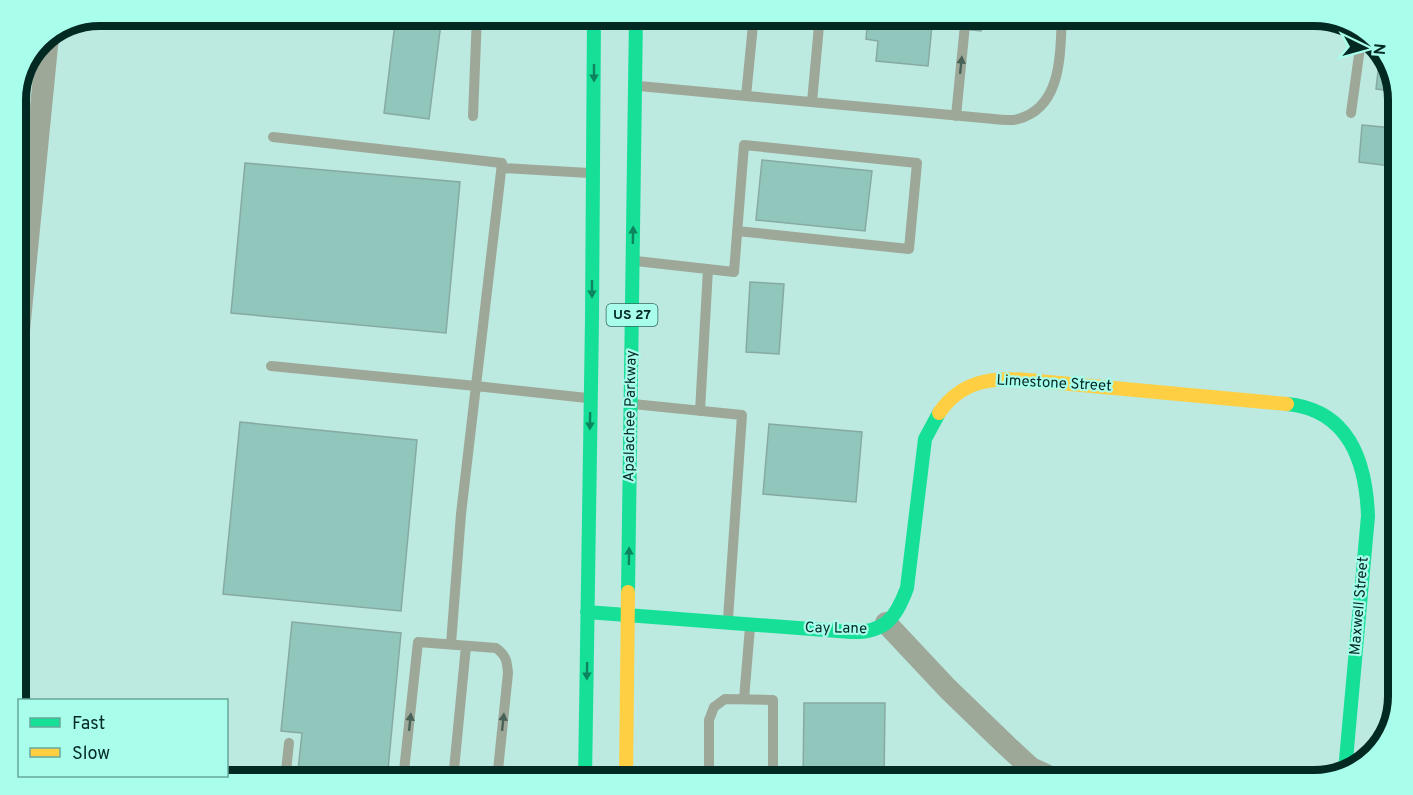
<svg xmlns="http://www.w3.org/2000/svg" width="1413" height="795" font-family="Overpass,sans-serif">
	<rect width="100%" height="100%" fill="#bce9e0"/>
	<path fill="#91c6bd" stroke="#86aaa3" stroke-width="1.5" d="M396 15H442L429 119 384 113Z
		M868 15H933L928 66 876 61 878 41 866 39Z
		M933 15H982L981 31 932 26Z
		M1380 53 1383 54 1386 57 1393 80 1392 91 1376 89Z
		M1362 125 1393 128 1390 166 1359 162Z
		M762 160 872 171 865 231 756 220Z
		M245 163 460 182 446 333 231 313Z
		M750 282 784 284 779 354 746 352Z
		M240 422 417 440 401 611 223 594Z
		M769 424 862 432 856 502 763 494Z
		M292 622 401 633 387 780H297L302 733 281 731Z
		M804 703H885L884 780H803Z"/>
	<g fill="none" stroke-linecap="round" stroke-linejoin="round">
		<path stroke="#9ea899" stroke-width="10" d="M639 86 994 119C1002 120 1011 121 1018 119 1063 107 1060 52 1062 15
			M746 96 754 15
			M812 102 820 15
			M1351 113 1362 33
			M473 116 477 15
			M956 116 966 15
			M273 137 502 163 461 514 451 644
			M502 168 589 173
			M636 261 734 272 744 145 917 163 909 249 737 231
			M271 366 476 386 587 398
			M633 404 742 415 728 619
			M700 411 708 269
			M744 699 750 627
			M285 780 289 743
			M403 780 418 642 496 648C506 655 507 661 508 673L497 780
			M453 780 466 646
			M709 780V720L714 707 725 699 773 700V780"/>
		<path stroke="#9ea899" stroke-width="22" d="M15 371 48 36
			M886 623 948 689 1007 746 1031 768 1057 780"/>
		<path stroke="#16e098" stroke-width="14" d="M1287 404C1349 410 1366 462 1368 516L1345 771
			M628 592 636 15
			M587 612 851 632C885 633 896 618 907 588L925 439 939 413
			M585 780 592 320 594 15"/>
		<path stroke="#ffcf43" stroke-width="14" d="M939 413C961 381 991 377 1027 380L1287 404
			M626 780 628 592"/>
	</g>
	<defs><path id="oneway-solid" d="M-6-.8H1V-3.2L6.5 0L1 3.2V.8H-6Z" transform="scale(1.5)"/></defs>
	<g fill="#496258">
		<use href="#oneway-solid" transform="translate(961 65) rotate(-84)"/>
		<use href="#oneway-solid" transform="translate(410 722) rotate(-84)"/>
		<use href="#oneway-solid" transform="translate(503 722) rotate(-84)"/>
	</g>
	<g fill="#0c845e">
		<use href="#oneway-solid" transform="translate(594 73) rotate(90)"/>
		<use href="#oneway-solid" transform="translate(633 235) rotate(-89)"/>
		<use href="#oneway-solid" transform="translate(592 289) rotate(90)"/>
		<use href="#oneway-solid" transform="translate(590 421) rotate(91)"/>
		<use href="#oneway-solid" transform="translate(629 556) rotate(-89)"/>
		<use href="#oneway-solid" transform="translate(587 671) rotate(91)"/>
	</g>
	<g text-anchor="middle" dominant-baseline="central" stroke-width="4.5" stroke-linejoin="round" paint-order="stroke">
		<rect fill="#a8fdeb" stroke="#34695f" stroke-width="1.5" x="606.5" y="304" width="51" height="22" rx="4.5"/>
		<g font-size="14" font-weight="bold" fill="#032923">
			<text x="632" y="315">US 27</text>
		</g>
		<g font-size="15" fill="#032923" stroke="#a8fdeb">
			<text transform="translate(1054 384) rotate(3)">Limestone Street</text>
			<text transform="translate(631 416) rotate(-89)">Apalachee Parkway</text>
			<text transform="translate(1360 606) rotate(-85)">Maxwell Street</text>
			<text transform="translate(836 629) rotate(1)">Cay Lane</text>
		</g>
	</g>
	<path d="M0 0H1413V795H0ZM100 26H1314A74 74 0 0 1 1388 100V696A74 74 0 0 1 1314 770H100A74 74 0 0 1 26 696V100A74 74 0 0 1 100 26Z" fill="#a8fdeb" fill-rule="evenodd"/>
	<path fill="none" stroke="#032923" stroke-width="8" d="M100 26H1314A74 74 0 0 1 1388 100V696A74 74 0 0 1 1314 770H100A74 74 0 0 1 26 696V100A74 74 0 0 1 100 26Z"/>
	<rect x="18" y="699" width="210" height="78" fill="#a8fdeb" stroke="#66a89b" stroke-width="1.5"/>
	<rect x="30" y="718" width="30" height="9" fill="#16e098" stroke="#66a89b" stroke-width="1.5"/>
	<text x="72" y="729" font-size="18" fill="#032923">Fast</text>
	<rect x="30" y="748" width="30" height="9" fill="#ffcf43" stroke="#66a89b" stroke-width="1.5"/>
	<text x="72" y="759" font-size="18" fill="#032923">Slow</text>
	<g transform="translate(1365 48) rotate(95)" stroke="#a8fdeb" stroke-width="4.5" paint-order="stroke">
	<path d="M0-4.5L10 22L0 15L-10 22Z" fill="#032923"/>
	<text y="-9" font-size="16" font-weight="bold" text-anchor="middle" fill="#032923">N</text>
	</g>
</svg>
